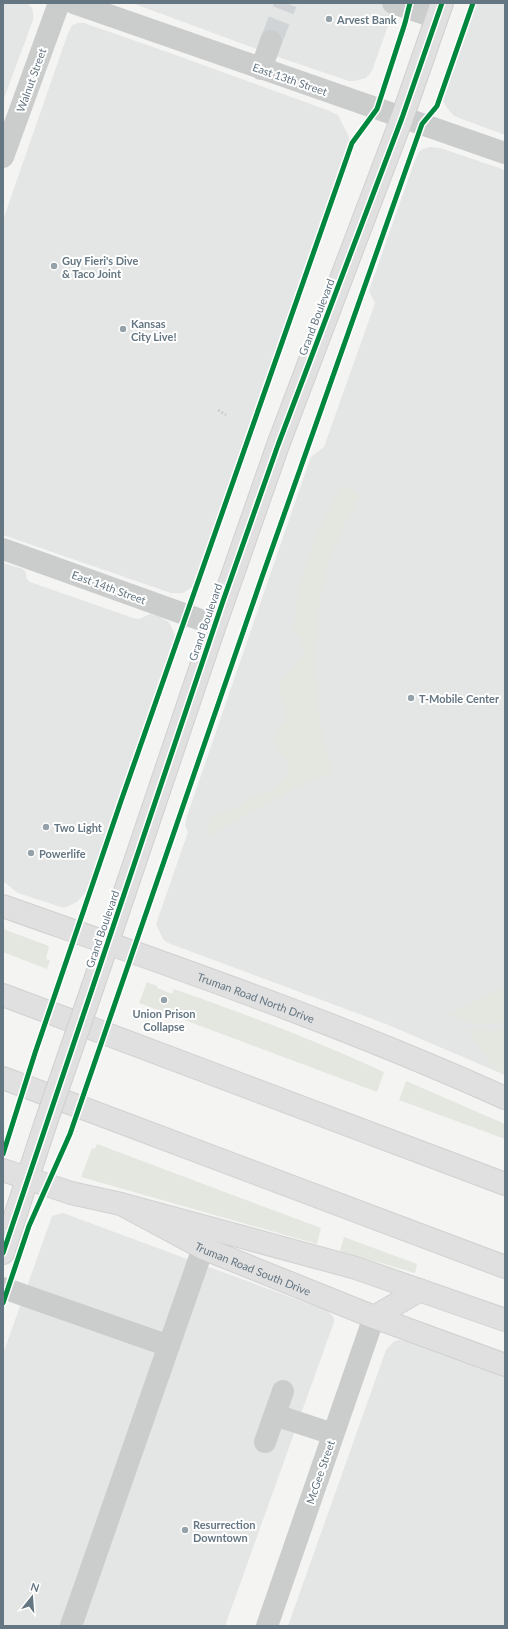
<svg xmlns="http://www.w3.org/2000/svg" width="508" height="1629" font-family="Lato,sans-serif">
	<rect width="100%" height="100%" fill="#f4f4f2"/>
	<path fill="#e4e5e5" d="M3 3H27L32 8 33 14V20L3 101Z
		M132 3H396L372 71 366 78 354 81H349L281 58Z
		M476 3H505V135L454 116 448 109 443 101V97Z
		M78 23H84L170 53 327 110 338 115 349 137 350 142 198 576 192 587 183 593H171L3 535V220L67 36 72 25Z
		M430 147 440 148 505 170V1075L386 1024 168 943 163 939 156 924 188 832 185 825 187 816 309 462 312 456 324 447 375 303 369 291 415 160 419 152 423 149Z
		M3 563 23 569 25 571 27 579 30 582 133 618 139 619 150 614 158 616 169 622 175 635 173 643 89 886 85 893 77 902 64 908 18 893 3 881Z
		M63 1213 328 1311 334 1318V1322L225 1626H3V1354L52 1216Z
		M398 1340 406 1341 505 1376V1626H288L386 1350 393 1342Z"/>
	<path fill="#e4e7e0" d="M343 484 361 496C307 576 306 684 332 773L310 780 205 838 213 816C222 812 232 812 239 807 244 804 247 798 253 796 255 794 259 795 261 794 269 793 277 789 282 782 298 761 278 756 275 742 273 732 285 723 286 714 287 704 279 697 279 688 279 668 324 658 294 634 296 580 315 530 343 484Z
		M3 929 49 946 46 959 50 960 47 969 3 952Z
		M147 982 157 986V988L172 994 174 989C245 1014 315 1040 384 1072L377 1092 139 1003Z
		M502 988 505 996V1022C485 1027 465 1022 447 1015Z
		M466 1030 494 1031 505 1030V1075C488 1066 480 1044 466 1030Z
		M406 1081 505 1124V1139L399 1100Z
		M97 1144 321 1228 317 1244 81 1177 92 1148 95 1149Z
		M344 1237 417 1264 415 1273 340 1251Z"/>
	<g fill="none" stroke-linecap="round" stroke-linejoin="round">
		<path stroke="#d0d4d6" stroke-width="22" stroke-dasharray="22 11" stroke-linecap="butt" d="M271 41 286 3"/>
		<defs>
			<g id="major">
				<path id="s1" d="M3 906C172 966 342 1024 505 1098"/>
				<path d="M93 986 215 625 278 445 402 118 442 3"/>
				<path id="s2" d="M3 1170 71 1193 121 1204 203 1248 374 1317 505 1365"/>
				<path d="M3 1253 45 1125"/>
			</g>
			<path id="highway" d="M3 995 505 1184
				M3 1078 505 1267
				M121 1204 356 1268 505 1320
				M374 1317 420 1290"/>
		</defs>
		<use href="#major" stroke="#d0d0d0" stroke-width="24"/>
		<use href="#highway" stroke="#d0d1d1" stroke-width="24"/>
		<path stroke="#cacaca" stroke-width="2.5" stroke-dasharray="2 2" stroke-linecap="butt" d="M218 410 226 415"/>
		<path stroke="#cbcdcd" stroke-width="22" d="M74 3 505 153
			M393 3 437 18
			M261 69 271 41
			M3 157 59 3
			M3 549 215 625
			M3 1288 169 1346
			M275 1415 333 1434
			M265 1442 283 1391
			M71 1626 203 1248
			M267 1626 374 1317"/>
		<use href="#major" stroke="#e0e0e0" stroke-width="22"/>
		<use href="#highway" stroke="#e0e0e0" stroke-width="22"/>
		<defs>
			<path id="major-bridge" d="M45 1125 93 986"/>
		</defs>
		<use href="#major-bridge" stroke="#d0d0d0" stroke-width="24" stroke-linecap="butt"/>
		<use href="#major-bridge" stroke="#e0e0e0" stroke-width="22"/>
		<defs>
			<path id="cycleway" d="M3 1154 35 1053 121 801 352 143 377 109 405 23 410 3
				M3 1253 223 601 278 445 402 118 442 3
				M3 1303 29 1226 70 1134 262 577 422 124 437 106 473 3"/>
		</defs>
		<use href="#cycleway" stroke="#fff" stroke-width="8"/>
		<use href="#cycleway" stroke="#00873e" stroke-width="5"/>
	</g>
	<g fill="#96a2a9" stroke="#fff" stroke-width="1.5">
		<circle cx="329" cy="19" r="4"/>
		<circle cx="54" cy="266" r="4"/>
		<circle cx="123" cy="329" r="4"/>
		<circle cx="411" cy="698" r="4"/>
		<circle cx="46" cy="827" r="4"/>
		<circle cx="31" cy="853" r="4"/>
		<circle cx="164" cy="1000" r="4"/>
		<circle cx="185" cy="1530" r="4"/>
	</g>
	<g text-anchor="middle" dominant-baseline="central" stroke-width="4" stroke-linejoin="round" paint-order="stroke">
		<g font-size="11" font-weight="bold" fill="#647682" stroke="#fff" text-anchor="start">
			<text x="337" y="19">Arvest Bank</text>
			<text x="62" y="260">Guy Fieri's Dive<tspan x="62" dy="13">&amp; Taco Joint</tspan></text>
			<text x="131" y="323">Kansas<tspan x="131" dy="13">City Live!</tspan></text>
			<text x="419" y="698">T-Mobile Center</text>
			<text x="54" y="827">Two Light</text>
			<text x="39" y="853">Powerlife</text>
			<text x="164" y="1013" text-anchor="middle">Union Prison<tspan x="164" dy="13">Collapse</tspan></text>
			<text x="193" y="1524">Resurrection<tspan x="193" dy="13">Downtown</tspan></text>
		</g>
		<g font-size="11" fill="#647682" stroke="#fff">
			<text transform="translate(290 79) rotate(19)">East 13th Street</text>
			<text transform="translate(31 80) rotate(-70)">Walnut Street</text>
			<text transform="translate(316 317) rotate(-69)">Grand Boulevard</text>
			<text transform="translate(109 587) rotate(20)">East 14th Street</text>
			<text transform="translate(205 622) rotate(-71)">Grand Boulevard</text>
			<text transform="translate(102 929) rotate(-71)">Grand Boulevard</text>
			<text stroke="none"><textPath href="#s1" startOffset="269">Truman Road North Drive</textPath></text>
			<text stroke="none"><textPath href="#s2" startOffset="270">Truman Road South Drive</textPath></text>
			<text transform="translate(320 1472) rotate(-71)">McGee Street</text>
		</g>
	</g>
	<rect width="508" height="1629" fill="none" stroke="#647682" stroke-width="8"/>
	<g transform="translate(32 1597) rotate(17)" stroke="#ffffff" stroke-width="3" paint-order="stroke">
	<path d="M0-3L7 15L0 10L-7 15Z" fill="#647682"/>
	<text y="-6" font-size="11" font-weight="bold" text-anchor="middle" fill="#647682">N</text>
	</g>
</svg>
